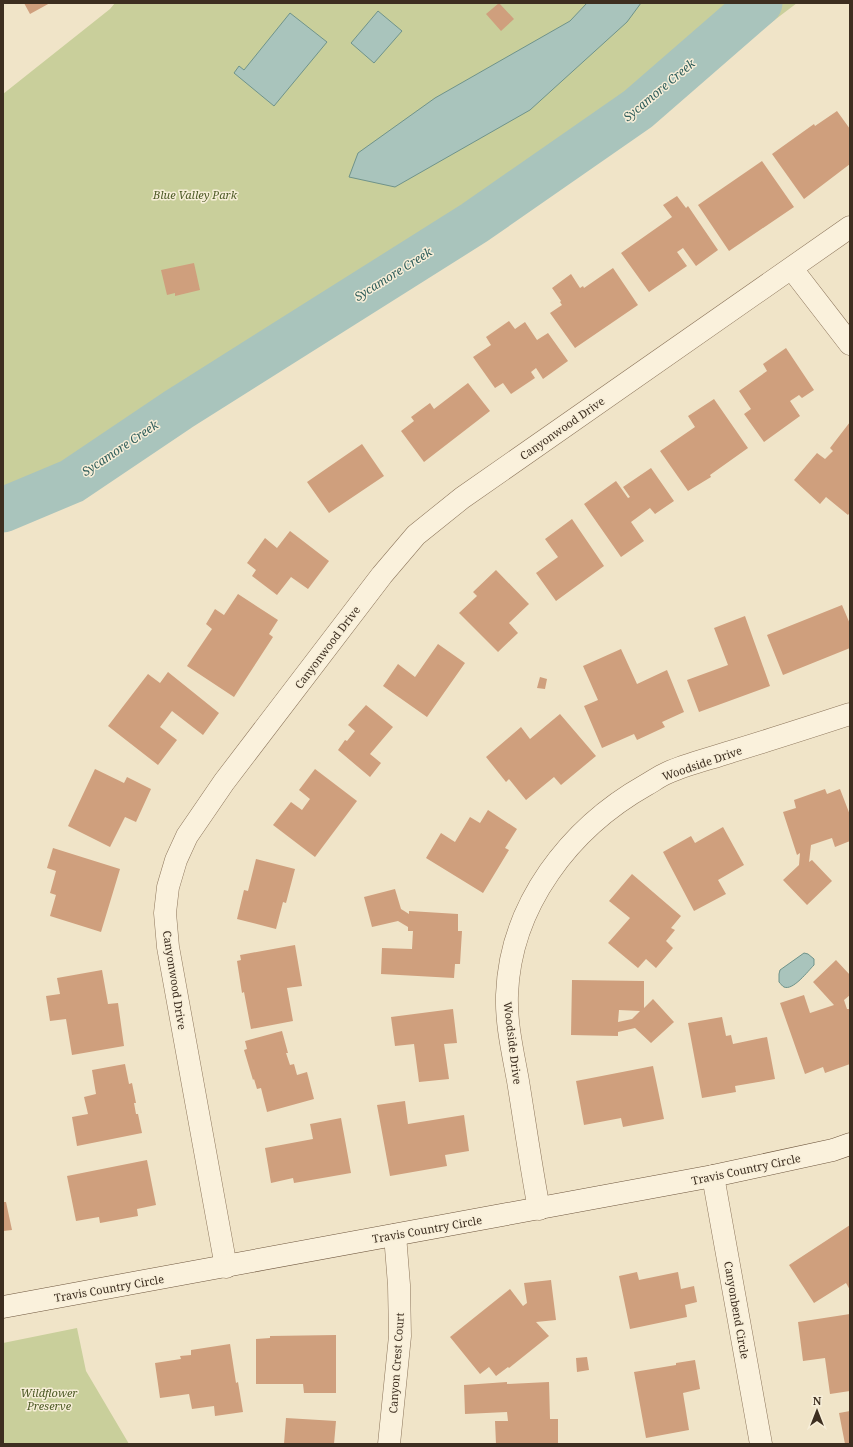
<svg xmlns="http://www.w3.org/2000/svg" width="853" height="1447" font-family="'Noto Serif',serif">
	<rect width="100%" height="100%" fill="#f0e4c8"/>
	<path fill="#c9cf9b" d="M115 3H797L628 131 419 276 117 470 3 526V94L110 9Z
		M77 1328 86 1371 129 1444H3V1343Z"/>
	<path fill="#a9c4bc" stroke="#6f938a" d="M587 3H641L627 22 530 110 395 187 349 177 358 153 435 98 570 21Z
		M378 11 402 31 374 63 351 43Z
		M290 13 327 42 274 106 234 73 239 66 244 70Z
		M804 953 808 954 814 959V965C808 971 793 991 784 987 782 986 781 984 779 982V974L780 970Z"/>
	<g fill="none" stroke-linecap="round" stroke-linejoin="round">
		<path stroke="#a9c4bc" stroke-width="45" d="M3 510 72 481 179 409 474 223 638 109 760 3"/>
	</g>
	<path fill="#cf9f7d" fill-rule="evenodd" d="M24 3H50L30 14Z
		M499 3 514 19 501 31 486 14Z
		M837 111 850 129V164L804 199 772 154 814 124 815 126Z
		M762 161 794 207 729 251 698 205Z
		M677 196 686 208 688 206 718 250 696 266 683 248 677 252 687 266 649 292 621 253 672 217 663 205Z
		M194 263 200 290 175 296V293L167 295 161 270Z
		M613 268 638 305 575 348 550 313 562 305 560 302 561 301 552 288 571 274 580 288 583 286 584 288Z
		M509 321 515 329 525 322 537 340 548 333 568 361 543 379 536 368 531 372 535 378 511 394 503 383 495 388 473 357 491 345 486 337Z
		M786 348 814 390 802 398 799 395 790 401 800 416 764 442 744 414 751 409 739 391 767 371 763 364Z
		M468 383 490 411 424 462 401 431 414 421 411 417 430 403 434 409Z
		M714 399 748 448 710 475 711 477 688 491 660 451 695 427 688 416Z
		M850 422V512L848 515 826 497 820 504 794 480 817 453 825 459 833 451 830 448Z
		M362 444 384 476 329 513 307 482Z
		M651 468 674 501 655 514 650 508 631 522 644 541 621 557 584 504 616 481 628 498 630 497 623 487Z
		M572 519 604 566 556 601 536 573 558 557 545 539Z
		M290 531 329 561 308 589 291 577 277 595 252 576 256 570 247 563 265 538 277 548Z
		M496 570 529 604 509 623 518 633 498 652 459 613 477 596 473 592Z
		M238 594 278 620 269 634 273 637 234 697 187 666 212 629 206 624 215 609 224 615Z
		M842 605 850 624V648L783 675 767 635Z
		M745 616 770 686 699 712 687 680 728 665 714 628Z
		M438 644 465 663 427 717 383 686 398 664 415 677Z
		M621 649 637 684 667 670 684 712 662 722 665 727 637 740 634 734 602 748 584 706 598 700 583 666Z
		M168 672 219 713 203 735 172 711 160 727 177 740 158 765 108 726 148 674 160 683Z
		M540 677 547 679 545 689 537 688Z
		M366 705 393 727 370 754 381 763 370 777 338 750 345 740 347 741 355 731 348 725Z
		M560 714 596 756 561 785 554 777 526 800 509 779 506 782 486 757 521 727 530 739Z
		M95 769 124 783 127 777 151 789 136 822 125 817 110 847 68 826Z
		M315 769 357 801 315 857 273 825 291 802 302 810 310 799 299 790Z
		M825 789 827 794 840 789 850 815V841L835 847 832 838 811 845 809 862 812 860 832 881 807 905 783 880 799 865 800 853 797 855 783 812 796 808 794 800Z
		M488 810 517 829 505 848 509 850 483 893 426 858 441 833 455 842 470 817 480 823Z
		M723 827 744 865 718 880 726 894 694 911 663 852 691 836 695 843Z
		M53 848 120 869 101 932 50 916 56 895 50 893 56 871 47 868Z
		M256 859 295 869 286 903 283 902 276 929 237 919 244 890 248 891Z
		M632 874 681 916 671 928 675 930 666 941 673 948 656 968 646 959 638 968 608 943 630 918 609 901Z
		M395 889 401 909 409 914V911L458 914V931H462L460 964H455L454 978 381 974 382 948 412 949 413 931H408V927L398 921 372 927 364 897Z
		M295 945 302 986 287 988 293 1021 251 1029 244 992 242 993 237 961 241 960 240 955Z
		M836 960 850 975V995L844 1000 847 1009H850V1064L825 1073 823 1067 805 1074 780 1003 804 995 810 1013 834 1005 813 982Z
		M102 970 108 1004 118 1003 124 1046 72 1055 66 1019 50 1021 46 996 60 994 57 978Z
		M572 980 644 981V1008L653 999 674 1022 651 1043 635 1028 618 1032V1036L571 1035ZM619 1010 640 1011 632 1019 618 1022Z
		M453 1009 457 1043 444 1044 449 1079 419 1082 414 1044 395 1046 391 1017Z
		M722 1017 726 1036 731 1035 733 1044 767 1037 775 1079 735 1086 736 1092 702 1098 688 1023Z
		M282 1031 288 1053H286L290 1065 294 1064 297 1075 307 1072 314 1099 267 1112 261 1088 257 1089 254 1079 253 1080 244 1050 247 1049 245 1041Z
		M125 1064 129 1084 132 1083 136 1103H134L136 1114H138L142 1133 77 1146 72 1117 88 1114 84 1097 96 1094 92 1070Z
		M653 1066 664 1119 623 1127 621 1118 584 1125 576 1081Z
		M405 1101 408 1124 464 1115 469 1151 445 1155 447 1166 390 1176 377 1105Z
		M341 1118 351 1173 294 1183 293 1178 271 1183 265 1148 313 1139 310 1124Z
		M147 1160 156 1205 137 1209 138 1216 100 1223 99 1217 76 1221 67 1176Z
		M3 1202H6L12 1230 3 1231Z
		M850 1225V1290L846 1283 814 1303 789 1265Z
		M637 1272 639 1280 678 1272 681 1289 694 1286 697 1302 685 1305 687 1317 630 1329 619 1276Z
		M551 1280 556 1320 536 1322 549 1336 509 1368 508 1367 496 1376 489 1367 480 1374 450 1337 510 1289 523 1306 527 1303 524 1283Z
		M850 1314V1391L830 1394 825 1358 803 1361 798 1322Z
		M336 1335V1393H304L303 1384H256V1339L270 1338V1336Z
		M230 1344 236 1383 238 1382 243 1412 215 1416 214 1406 192 1409 189 1394 160 1398 155 1363 181 1359 180 1356 191 1355V1350Z
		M587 1357 589 1370 577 1372 576 1358Z
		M695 1360 700 1389 683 1393 689 1430 646 1438 634 1372 676 1365V1363Z
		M507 1382V1384L549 1382 550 1419H558V1444H496L495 1421H508L507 1412 465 1414 464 1385Z
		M850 1411V1444H845L839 1413Z
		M286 1418 336 1421 334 1444H284Z"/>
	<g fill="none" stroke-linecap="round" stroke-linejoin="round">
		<defs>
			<path id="street" d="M792 269 850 344
				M713 1176 761 1444
				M539 1209C531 1167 525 1124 518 1081 513 1053 506 1024 507 995 510 905 570 828 646 785 653 781 660 776 667 773 687 764 709 759 730 752 770 740 810 727 850 714
				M226 1267 168 947 165 913 168 887 176 860 187 836 224 782 382 575 416 535 462 498 850 227
				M389 1444 400 1336 399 1285 395 1235"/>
			<path id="secondary" d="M3 1307 713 1176 833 1150 850 1144"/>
		</defs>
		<use href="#street" stroke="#8d765c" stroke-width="23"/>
		<use href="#secondary" stroke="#6f573f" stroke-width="23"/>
		<use href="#street" stroke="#faf1dc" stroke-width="22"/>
		<use href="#secondary" stroke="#faf1dc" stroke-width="22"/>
	</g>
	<g text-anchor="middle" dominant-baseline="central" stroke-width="3" stroke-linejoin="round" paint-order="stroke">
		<g font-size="11" font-style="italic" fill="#4d5a26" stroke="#f7eed8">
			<text x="195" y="194">Blue Valley Park</text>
			<text x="49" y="1392">Wildflower<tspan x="49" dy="13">Preserve</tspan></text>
		</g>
		<g font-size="11" fill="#3d2e20" stroke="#f7eed8">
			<text transform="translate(562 428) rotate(-35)">Canyonwood Drive</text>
			<text transform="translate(327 647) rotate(-53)">Canyonwood Drive</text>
			<text transform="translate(702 763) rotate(-19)">Woodside Drive</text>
			<text transform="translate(175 980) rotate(81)">Canyonwood Drive</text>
			<text transform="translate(513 1043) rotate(83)">Woodside Drive</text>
			<text transform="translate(746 1169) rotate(-12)">Travis Country Circle</text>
			<text transform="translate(427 1229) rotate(-10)">Travis Country Circle</text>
			<text transform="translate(109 1288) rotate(-10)">Travis Country Circle</text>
			<text transform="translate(737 1310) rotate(80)">Canyonbend Circle</text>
			<text transform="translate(396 1363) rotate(-86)">Canyon Crest Court</text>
		</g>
		<g font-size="12" font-style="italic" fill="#2f5d5a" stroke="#f7eed8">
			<text transform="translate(659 90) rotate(-40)">Sycamore Creek</text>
			<text transform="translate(393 274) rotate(-32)">Sycamore Creek</text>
			<text transform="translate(120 448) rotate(-34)">Sycamore Creek</text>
		</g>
	</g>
	<rect width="853" height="1447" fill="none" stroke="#3d2e20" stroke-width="8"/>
	<g transform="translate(817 1411)" stroke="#f7eed8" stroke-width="3" paint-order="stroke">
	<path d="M0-3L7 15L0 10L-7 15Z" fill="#3d2e20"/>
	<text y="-6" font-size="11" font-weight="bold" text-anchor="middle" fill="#3d2e20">N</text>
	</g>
</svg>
